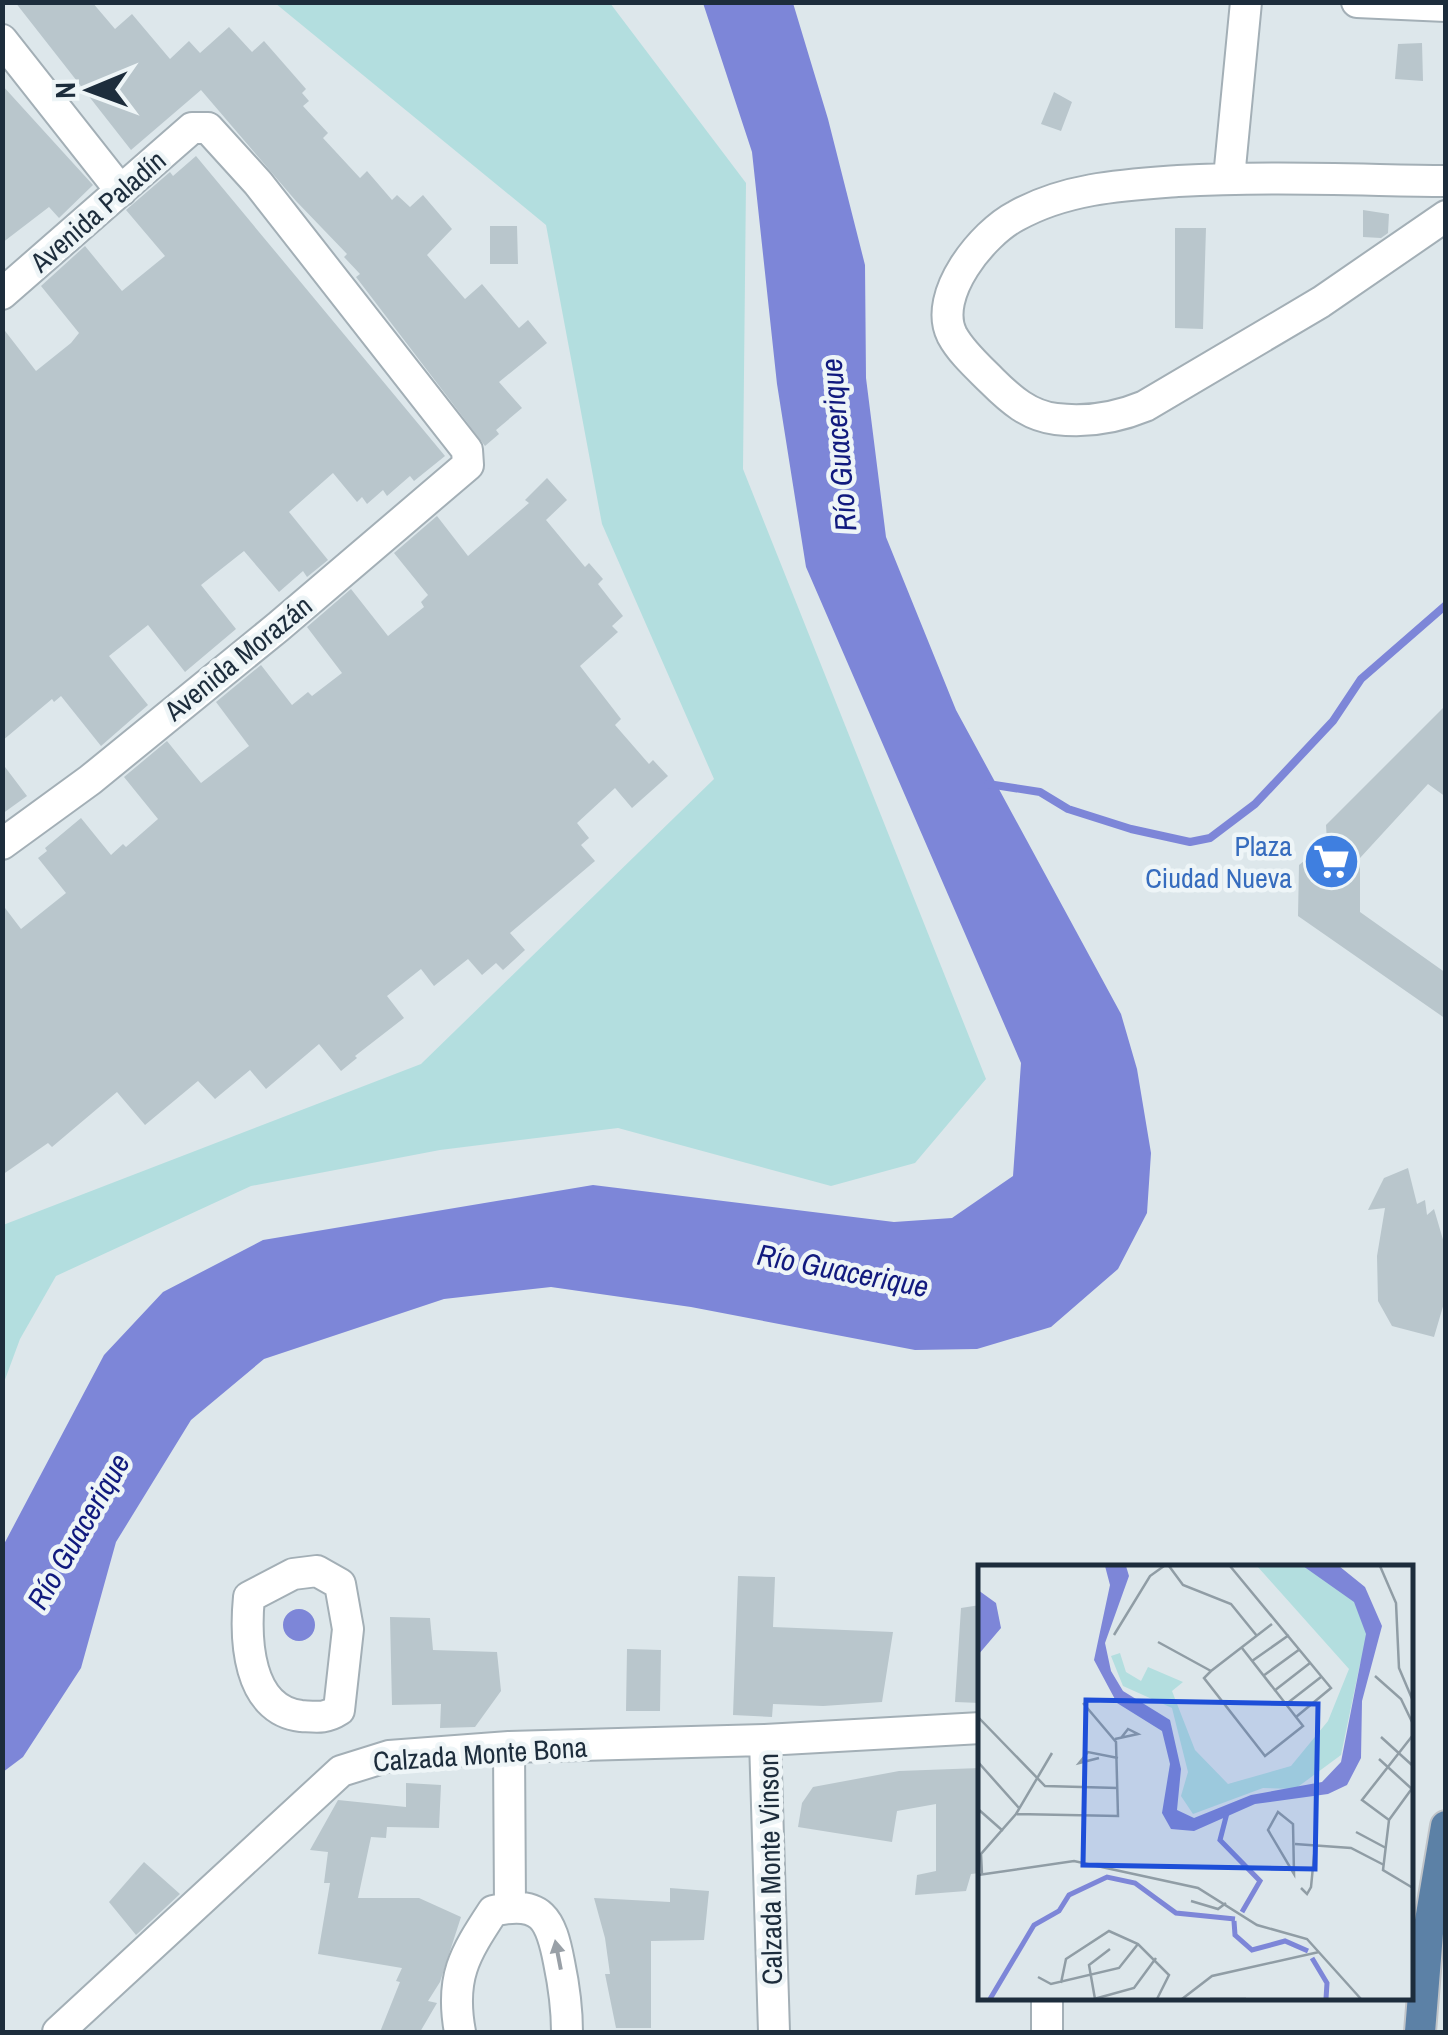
<svg xmlns="http://www.w3.org/2000/svg" width="1448" height="2035" font-family="'Archivo Narrow',sans-serif">
	<rect width="100%" height="100%" fill="#dde7eb"/>
	<path fill="#b3dedf" d="M275 3H610L746 183 743 469 986 1079 915 1163 831 1186 618 1128 440 1150 251 1186 56 1276 20 1339 3 1385V1225L421 1064 714 779 602 524 546 225Z"/>
	<path fill="#7d86d8" d="M703 3H793L828 119 865 265 866 378 886 537 956 710 1121 1014 1137 1069 1151 1153 1147 1213 1118 1269 1051 1327 977 1349 915 1350 691 1307 551 1287 444 1299 264 1359 191 1420 116 1542 81 1668 23 1757 3 1772V1546L104 1355 163 1292 263 1240 593 1185 894 1222 952 1218 1013 1176 1021 1063 806 567 777 384 752 152Z
		M283 1625a16 16 0 1 1 32 0a16 16 0 1 1-32 0Z"/>
	<g fill="none" stroke-linecap="round" stroke-linejoin="round">
		<path stroke="#7d86d8" stroke-width="8" d="M988 784 1040 792 1068 809 1131 829 1190 842 1210 838 1255 804 1333 721 1361 679 1446 605"/>
	</g>
	<path fill="#b9c6cc" d="M15 2H92L115 29 132 14 170 59 189 41 200 53 229 27 252 52 264 41 306 89 302 93 309 101 303 106 328 133 323 138 360 178 367 171 392 200 397 195 410 207 423 195 452 229 427 255 465 299 482 284 519 328 528 320 547 343 499 382 522 408 496 430 499 434 485 446 356 277 360 274 344 257 347 254 296 201 201 90 131 150Z
		M1422 43 1423 81 1395 79 1398 44Z
		M2 85 93 185 59 218 49 207 2 243Z
		M1054 92 1072 102 1061 131 1041 124Z
		M196 156 445 456 414 481 410 476 387 496 383 490 367 504 362 497 357 502 333 473 289 512 328 560 307 577 303 571 279 592 244 551 201 585 236 629 185 672 148 625 109 656 148 705 101 746 61 696 54 702 52 699 2 741V327L36 371 71 343 79 333 41 286 85 246 122 291 165 256 126 210 170 172 173 176Z
		M1363 210 1389 214 1388 233 1381 238 1363 237Z
		M490 226H517L518 264H490Z
		M1175 228H1206L1203 329 1175 328Z
		M547 478 567 500 546 520 585 567 589 563 603 579 598 584 623 616 612 626 618 632 580 666 621 719 615 725 649 764 653 760 668 776 632 808 615 788 577 823 589 838 581 845 595 861 510 933 525 950 503 970 496 963 482 975 468 959 434 986 421 969 387 996 404 1018 355 1056 357 1058 341 1071 319 1044 266 1089 250 1070 215 1099 198 1081 145 1125 117 1092 52 1147 48 1143 2 1175V904L21 929 66 893 38 858 47 851 45 848 81 818 111 855 123 844 126 847 158 819 124 777 167 741 201 783 249 746 216 702 261 665 292 705 308 692 312 696 342 673 307 627 351 589 388 636 424 607 421 602 428 595 394 553 437 516 468 556 529 503 525 500Z
		M1446 705V797L1428 784 1360 858V912L1446 973V1019L1298 916 1299 865 1327 842 1326 825Z
		M2 763 27 796 2 814Z
		M1408 1168 1417 1204 1425 1200 1427 1215 1434 1209 1444 1243V1303L1434 1337 1392 1326 1378 1301 1377 1256 1385 1208 1368 1210 1384 1178Z
		M738 1576 775 1577 773 1627 893 1632 882 1702 823 1706 773 1704 772 1717 733 1715Z
		M980 1605V1703L955 1702 961 1608Z
		M390 1617 430 1618 433 1650 497 1652 501 1691 475 1727 440 1728 441 1704 392 1705Z
		M627 1649 661 1650 660 1711H626Z
		M980 1768V1873L971 1874 966 1891 915 1895 917 1875 936 1871V1804L897 1811 892 1842 798 1827 802 1803 813 1787 899 1771Z
		M406 1783 441 1785 439 1828 387 1827 386 1838 371 1837 358 1898H419L461 1917 440 1982 428 2001 437 2003 420 2032H380L400 1982 396 1981 402 1968 318 1954 330 1883H324L328 1852 310 1850 338 1800 406 1807Z
		M144 1862 180 1894 136 1935 109 1902Z
		M670 1888 709 1891 704 1940 651 1941V2028H616L605 1974H610L605 1938 594 1898 670 1902Z"/>
	<g fill="none" stroke-linecap="round" stroke-linejoin="round">
		<defs>
			<path id="minor" d="M1357 2 1446 6
				M2 40 121 191
				M1229 178 1246 2
				M1446 181C1357 180 1267 176 1178 181 1123 185 1066 188 1016 216 983 233 932 295 952 335 961 352 978 367 992 381 1010 399 1029 416 1056 419 1088 423 1116 418 1145 406L1321 302 1446 216
				M2 294 192 128H208L258 183 467 450 468 465 278 627 90 780 2 844
				M317 1571 340 1584 348 1629 339 1710C325 1719 317 1717 301 1716 247 1710 245 1638 249 1597L293 1574Z
				M765 1740 774 2032
				M509 1747 510 1906
				M58 2032 341 1771 389 1756 509 1747 765 1740 981 1728
				M460 2032C450 1978 464 1955 493 1911 542 1899 551 1920 559 1962 564 1986 567 2008 567 2032
				M1047 2032V1998"/>
			<path id="major" d="M1420 2032 1428 1933 1446 1826"/>
		</defs>
		<use href="#minor" stroke="#a3afb6" stroke-width="34"/>
		<use href="#major" stroke="#c0c4c8" stroke-width="34"/>
		<use href="#minor" stroke="#fff" stroke-width="30"/>
		<use href="#major" stroke="#5c81a6" stroke-width="30"/>
	</g>
	<defs><path id="oneway-solid" d="M-6-.8H1V-3.2L6.5 0L1 3.2V.8H-6Z" transform="scale(2.5)"/></defs>
	<use fill="#99a0a7" href="#oneway-solid" transform="translate(558 1955) rotate(-101)"/>
	<defs>
		<symbol id="supermarket-disc" viewBox="-11 -11 22 22"><circle r="9.5" fill="#3f7fe0" stroke="#eef5f7"/><path d="M-6-5.5h2.5l.6 2H6L4.5 2H-2.5L-4.4-4H-6ZM-1.5 3.2a1.3 1.3 0 1 0 .1 0ZM3 3.2a1.3 1.3 0 1 0 .1 0Z" fill="#fff"/></symbol>
	</defs>
	<g fill-rule="evenodd">
		<use href="#supermarket-disc" x="1300" y="830" width="63" height="63"/>
	</g>
	<g text-anchor="middle" dominant-baseline="central" stroke-width="9" stroke-linejoin="round" paint-order="stroke">
		<g font-size="28" fill="#1d2d3c" stroke="#eef5f7">
			<text transform="translate(98 211) rotate(-41)">Avenida Paladín</text>
			<text transform="translate(238 658) rotate(-39)">Avenida Morazán</text>
			<text transform="translate(480 1754) rotate(-4)">Calzada Monte Bona</text>
			<text transform="translate(770 1869) rotate(-91)">Calzada Monte Vinson</text>
		</g>
		<g font-size="28" fill="#366cbe" stroke="#eef5f7" text-anchor="end">
			<text x="1292" y="846">Plaza<tspan x="1292" dy="32">Ciudad Nueva</tspan></text>
		</g>
		<g font-size="30" font-style="italic" fill="#111a7e" stroke="#eef5f7">
			<text transform="translate(838 445) rotate(-95)">Río Guacerique</text>
			<text transform="translate(843 1270) rotate(11)">Río Guacerique</text>
			<text transform="translate(78 1531) rotate(-60)">Río Guacerique</text>
		</g>
	</g>
	<g transform="translate(978 1565)">
		<rect width="435" height="435" fill="#dde7eb"/>
		<path d="M279 1H331L375 23 394 77 382 99 363 190 317 224 285 223 215 249 203 231 210 207 194 143 145 121 133 91 142 88 148 107 163 116 170 102 205 117 194 126 217 185 250 219 313 201 350 156 371 104Z" fill="#b3dedf"/>
		<path d="M127 1H148L151 11 127 78 133 106 145 126 192 155 203 204 199 245 216 253 273 230 344 217 363 197 388 69 376 37 325 1H361L387 22 404 61 384 136 383 193 369 220 350 229 277 239 216 266 193 264 184 248 192 199 184 166 139 138 116 95 132 20ZM0 25 18 38 23 63 0 90Z" fill="#7d86d8"/>
		<path fill="none" stroke="#7d86d8" stroke-width="5" d="M249 248 242 275 282 316 264 347M256 356 257 370 274 385 307 376 330 386M334 393 349 418 348 434M12 434 56 360 81 346 91 330 129 312 157 318 198 348 257 354"/>
		<path fill="none" stroke="#909da5" stroke-width="2.5" d="M191 1 205 20 253 39 279 71M252 1 353 123 318 152M402 1 418 38 421 103 435 136M136 70 172 11 186 1M180 77 233 106M264 83 325 161 287 191 226 113 233 106 294 59M274 96 311 70M285 111 322 84M397 111 423 134 435 159M296 126 332 98M307 140 343 112M0 152 67 221 140 223M403 172 435 201M137 174 160 169 150 164 143 173M121 193 101 198 110 187 140 193M401 194 435 225M0 197 41 243M435 222 411 255 405 305 435 323M0 244 25 266M300 247 315 259 316 309 290 265ZM38 249 140 251 138 177 105 138M411 255 384 235 435 170M378 267 408 283M317 279 373 283 406 300M4 309 3 289 38 249 74 188M0 310 96 296 220 323 279 360 329 374 383 434M323 323 329 329 333 322 337 281M213 336 240 344 248 338M60 412 73 419 141 403 160 379M83 418 88 394 131 366 160 379 191 410 179 434M116 434 156 423 178 393M117 434 111 400 132 384M204 434 234 411 341 387M232 434H268"/>
		<path fill="#1d4ed8" fill-opacity="0.15" stroke="#1d4ed8" stroke-width="5" d="M108 135 340 139 337 304 105 300Z"/>
		<rect width="435" height="435" fill="none" stroke="#1d2d3c" stroke-width="5"/>
	</g>
	<rect width="1448" height="2035" fill="none" stroke="#1d2d3c" stroke-width="10"/>
	<g transform="translate(90 90) rotate(269)" stroke="#eef5f7" stroke-width="8" paint-order="stroke">
	<path d="M0-8L18 38L0 25L-18 38Z" fill="#1d2d3c"/>
	<text y="-15" font-size="28" font-weight="bold" text-anchor="middle" fill="#1d2d3c">N</text>
	</g>
</svg>
